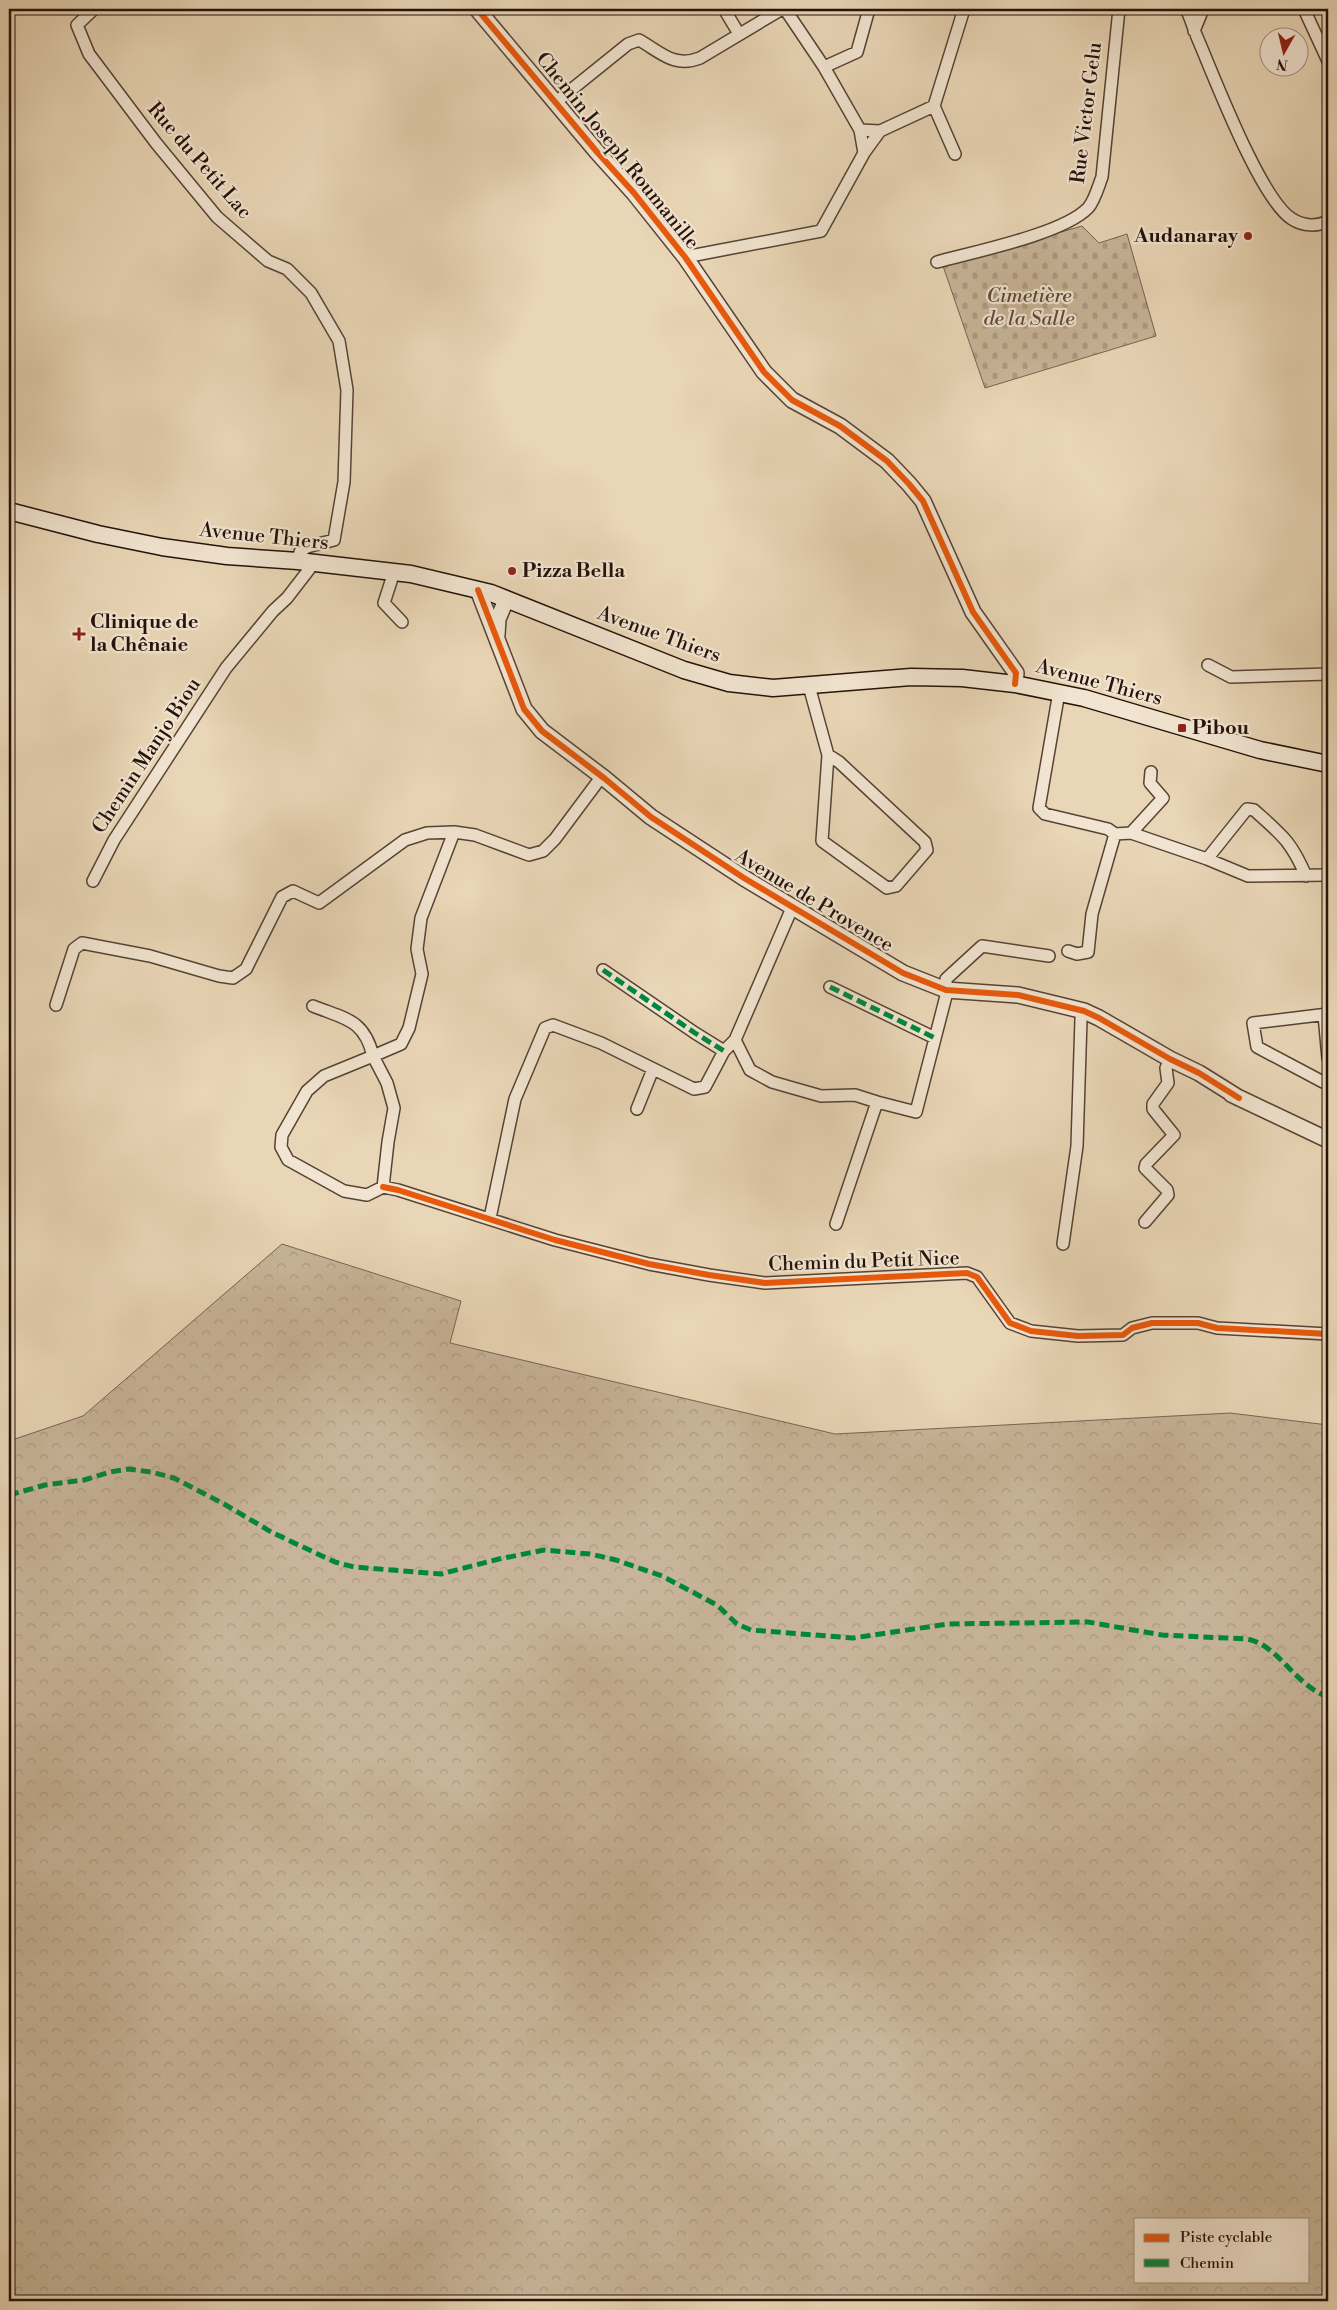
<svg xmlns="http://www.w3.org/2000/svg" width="1337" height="2310" font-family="'Libre Bodoni',serif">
	<defs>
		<pattern id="forest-crowns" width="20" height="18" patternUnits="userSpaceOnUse" patternTransform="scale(1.25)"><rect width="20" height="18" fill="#c8b599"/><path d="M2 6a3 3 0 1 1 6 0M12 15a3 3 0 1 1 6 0" fill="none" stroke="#ac9b82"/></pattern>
		<pattern id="cemetery-stones" width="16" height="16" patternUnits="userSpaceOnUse" patternTransform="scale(1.25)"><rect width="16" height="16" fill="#c8b599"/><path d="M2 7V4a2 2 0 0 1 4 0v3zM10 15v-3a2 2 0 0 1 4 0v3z" fill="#ac9b82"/></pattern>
	</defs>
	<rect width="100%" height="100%" fill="#e9d6b6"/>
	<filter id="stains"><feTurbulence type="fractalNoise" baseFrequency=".004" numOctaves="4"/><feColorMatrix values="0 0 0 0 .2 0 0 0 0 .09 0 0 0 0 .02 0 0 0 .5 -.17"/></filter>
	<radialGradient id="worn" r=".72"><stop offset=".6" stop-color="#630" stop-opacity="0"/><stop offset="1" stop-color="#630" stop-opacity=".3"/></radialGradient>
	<path fill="url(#forest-crowns)" stroke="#766452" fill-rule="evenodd" d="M282 1244 461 1301 450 1343 835 1434 1230 1413 1328 1425V2301H9V1441L83 1416ZM1136 2219H1308V2281H1136Z"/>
	<path fill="url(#cemetery-stones)" stroke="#766452" d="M1082 226 1099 243 1127 234 1156 336 985 388 943 266Z"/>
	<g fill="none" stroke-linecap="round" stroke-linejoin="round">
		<defs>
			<path id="minor" d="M94 9 77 25 89 54 156 143 217 217 268 261 287 269 311 293 339 341 347 390 344 482 334 540 307 547 300 552 298 561
				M724 9 739 34
				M1186 9C1191 18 1193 28 1197 37 1214 76 1260 199 1292 219 1303 226 1317 227 1328 221
				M1304 9 1328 61
				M1194 31 1203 9
				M824 67 857 52 869 9
				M556 102 628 44 639 40C662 53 674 68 700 58L782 9
				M934 106 955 154
				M860 130 880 131 864 153
				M880 131 934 106 964 9
				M685 257 821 231 864 153 860 130 824 67 785 9
				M937 262C973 252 1063 234 1088 208 1095 200 1098 187 1102 177L1119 9
				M394 572 384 603 402 622
				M1208 665 1231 677 1328 674
				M809 686 828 755 822 841 887 888 896 886 927 850 925 842 839 762 828 755
				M1059 692 1039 808 1045 814 1108 829 1115 834 1131 833 1163 798 1150 783 1151 772
				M1131 833 1207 859
				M1306 876C1291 841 1282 835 1254 810L1247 809 1207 859 1248 876 1328 875
				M93 881 114 840 226 668 273 611 287 598 314 563
				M1068 951 1077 954 1088 952 1092 914 1115 834
				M603 970 695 1033 724 1051
				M830 987 935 1038
				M56 1005 74 949 82 943 150 956 219 976 233 978 246 969 282 897 293 891 319 903 405 840 427 833 454 832 475 835 529 855 543 851 555 839 599 780 604 778
				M313 1006C345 1019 364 1019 373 1056L401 1044 409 1028 422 974 417 949 421 918 454 832
				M1328 1014 1253 1023 1257 1047 1323 1082H1328
				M1324 1015 1328 1058
				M735 1040 750 1070 772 1082 821 1096 855 1095 877 1102
				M373 1056 387 1083 394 1108 388 1142 383 1187 367 1195 344 1191 288 1160 281 1147 282 1135 307 1091 324 1076Z
				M637 1109 653 1069
				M383 1187 398 1190 555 1240 649 1264 709 1275 765 1283 967 1273 977 1277 1010 1323 1031 1331 1078 1336 1123 1335 1132 1328 1152 1323H1198L1217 1328 1328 1334
				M490 1218 515 1099 545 1028 553 1025 601 1043 694 1089 705 1087 724 1051 735 1040 792 908
				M1145 1222 1168 1195 1167 1190 1145 1168 1146 1164 1174 1135 1153 1109V1104L1168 1083 1166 1068 1170 1059
				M836 1224 877 1102 916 1112 946 996V979L982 946 1049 956
				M1063 1244 1077 1146 1081 1019 1084 1011"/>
			<path id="tertiary" d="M477 9 597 152 634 193 685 257 764 372 792 400 840 426 887 461 909 484 923 501 973 612 1016 673 1015 684
				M478 590 524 709 542 731 604 778 651 817 744 878 903 973 946 990 1018 995 1084 1011 1099 1018 1170 1059 1199 1073 1239 1098
				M497 635 498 619 506 600
				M1231 1094 1328 1140"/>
			<path id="secondary" d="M9 511 98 534 162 547 227 556 298 561 411 574 491 593 684 670 729 683 773 688 911 677 962 678 1015 684 1084 698 1260 750 1328 764"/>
		</defs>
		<use href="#minor" stroke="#564335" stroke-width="14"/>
		<use href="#tertiary" stroke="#564335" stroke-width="18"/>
		<use href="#secondary" stroke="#25120a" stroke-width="19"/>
		<use href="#minor" stroke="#f1e4d0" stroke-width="11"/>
		<use href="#tertiary" stroke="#f1e4d0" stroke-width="15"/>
		<use href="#secondary" stroke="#f1e4d0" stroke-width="16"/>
		<path stroke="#00873e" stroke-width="5" stroke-dasharray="10 5" stroke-linecap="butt" d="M1324 560 1328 566
			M603 970 695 1033 724 1051
			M830 987 935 1038
			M9 1495 45 1485 84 1480 110 1472 129 1469 151 1472 174 1478 224 1504 273 1533 335 1562 354 1567 441 1574 499 1559 544 1550 590 1554 616 1560 662 1576 717 1605 737 1624 751 1630 853 1638 948 1624 1088 1622 1162 1635 1247 1639C1279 1645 1293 1684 1328 1697"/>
		<defs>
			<path id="cycleway" d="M477 9 597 152 634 193 685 257 764 372 792 400 840 426 887 461 909 484 923 501 973 612 1016 673 1015 684
				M478 590 524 709 542 731 604 778 651 817 744 878 903 973 946 990 1018 995 1084 1011 1099 1018 1170 1059 1199 1073 1239 1098
				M383 1187 398 1190 555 1240 649 1264 709 1275 765 1283 967 1273 977 1277 1010 1323 1031 1331 1078 1336 1123 1335 1132 1328 1152 1323H1198L1217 1328 1328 1334"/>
		</defs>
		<use href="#cycleway" stroke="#f1e4d0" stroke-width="9"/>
		<use href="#cycleway" stroke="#e8590c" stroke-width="6"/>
	</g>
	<g fill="#8f2418" stroke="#f1e4d0" stroke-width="2">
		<circle cx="1248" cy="236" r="5"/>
		<circle cx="512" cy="571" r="5"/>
		<path d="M76.5 626.5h5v5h5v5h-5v5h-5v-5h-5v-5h5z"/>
		<rect x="1177" y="723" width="10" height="10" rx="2.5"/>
	</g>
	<g text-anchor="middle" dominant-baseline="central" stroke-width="4.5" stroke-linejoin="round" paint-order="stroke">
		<g font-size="20" fill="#25120a" stroke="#f1e4d0">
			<text transform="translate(1087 113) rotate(-83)">Rue Victor Gelu</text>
			<text transform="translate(617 151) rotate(51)">Chemin Joseph Roumanille</text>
			<text transform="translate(199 161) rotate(49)">Rue du Petit Lac</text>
			<text transform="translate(264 537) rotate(6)">Avenue Thiers</text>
			<text transform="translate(659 635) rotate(20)">Avenue Thiers</text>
			<text transform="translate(1099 683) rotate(15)">Avenue Thiers</text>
			<text transform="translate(147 756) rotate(-57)">Chemin Manjo Biou</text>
			<text transform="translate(814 901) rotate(31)">Avenue de Provence</text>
			<text transform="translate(864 1262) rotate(-2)">Chemin du Petit Nice</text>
		</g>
		<g font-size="20" font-weight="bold" fill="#25120a" stroke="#f1e4d0" text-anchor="start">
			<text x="1238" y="236" text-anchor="end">Audanaray</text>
			<text x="522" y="571">Pizza Bella</text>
			<text x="90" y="622">Clinique de<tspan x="90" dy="23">la Chênaie</tspan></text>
			<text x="1192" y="728">Pibou</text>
		</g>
		<g font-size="20" font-style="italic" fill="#5e4b3c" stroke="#f1e4d0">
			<text x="1029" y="296">Cimetière<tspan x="1029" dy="23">de la Salle</tspan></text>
		</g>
	</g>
	<rect width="1337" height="2310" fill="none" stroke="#e9d6b6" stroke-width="30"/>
	<rect x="10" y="10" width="1317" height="2290" fill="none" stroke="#25120a" stroke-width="2.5"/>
	<rect x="15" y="15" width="1307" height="2280" fill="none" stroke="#25120a"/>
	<rect x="1134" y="2218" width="175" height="65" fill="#f1e4d0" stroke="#9f9081"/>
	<rect x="1144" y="2234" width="25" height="8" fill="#e8590c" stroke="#9f9081"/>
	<text x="1180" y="2242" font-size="15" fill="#25120a">Piste cyclable</text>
	<rect x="1144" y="2259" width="25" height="8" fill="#00873e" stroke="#9f9081"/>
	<text x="1180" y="2268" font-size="15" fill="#25120a">Chemin</text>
	<g transform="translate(1284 52) rotate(188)"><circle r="24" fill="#f1e4d0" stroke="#9f9081"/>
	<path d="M0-4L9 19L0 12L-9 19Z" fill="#8f2418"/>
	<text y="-8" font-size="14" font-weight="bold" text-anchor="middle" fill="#25120a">N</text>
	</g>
	<rect width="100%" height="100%" filter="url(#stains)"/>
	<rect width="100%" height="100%" fill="url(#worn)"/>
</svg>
